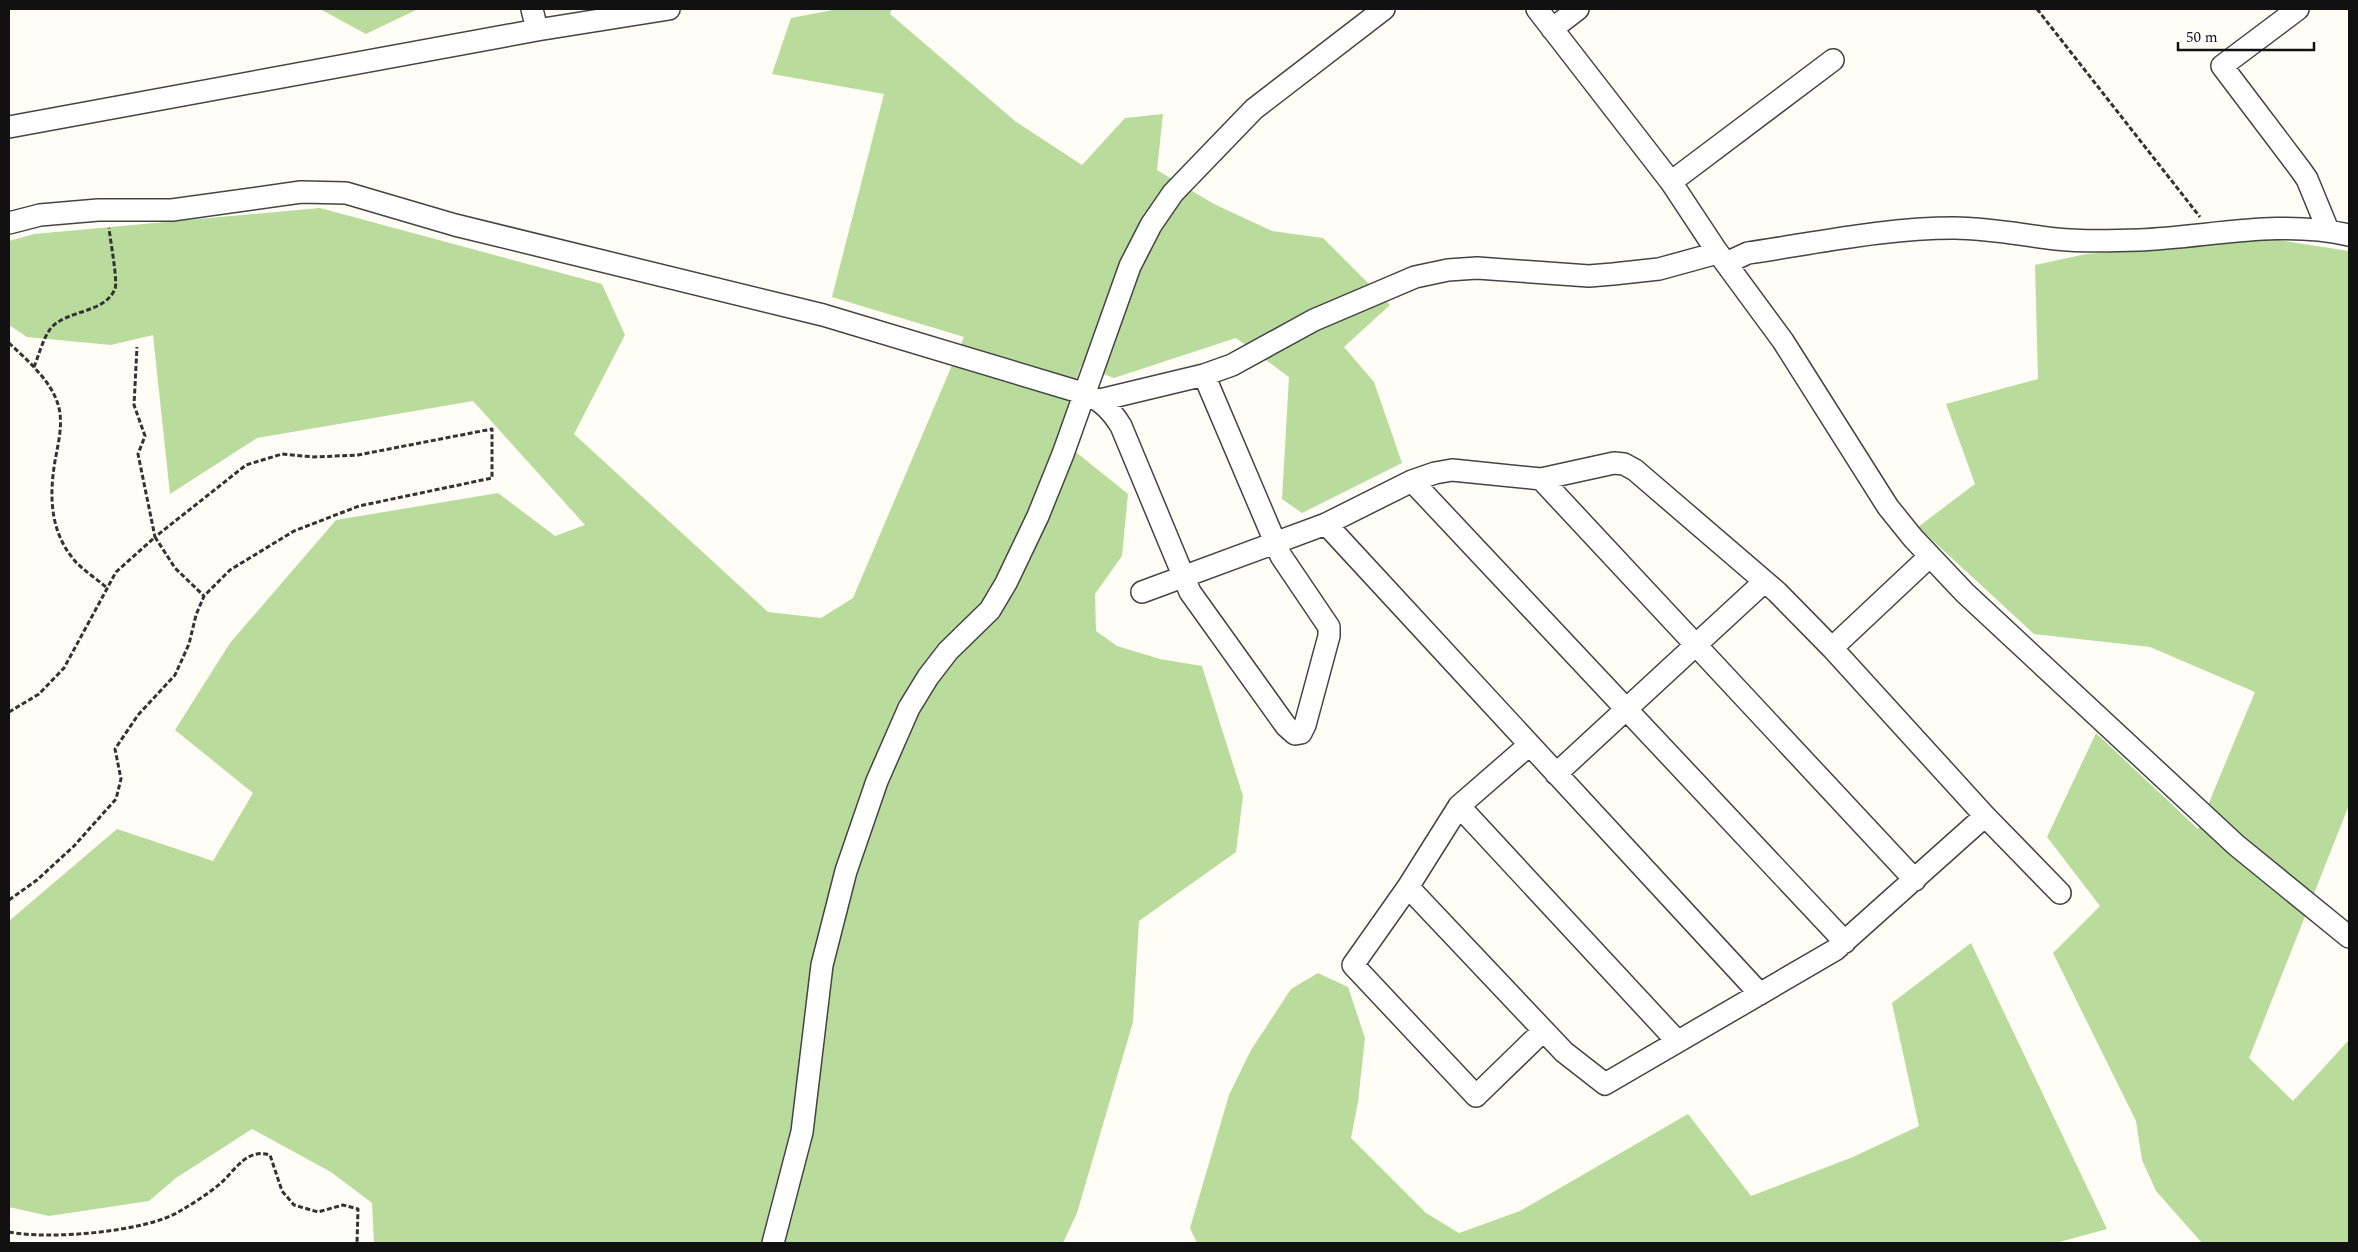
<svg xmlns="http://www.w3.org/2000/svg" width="2358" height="1252" font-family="Spectral,serif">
	<rect width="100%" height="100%" fill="#fffdf5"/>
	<path fill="#b9dc9c" d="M320 9H418L366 34Z
		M838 9H892L890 14 1015 121 1082 165 1125 118 1163 114 1157 170 1214 204 1272 231 1323 238 1390 305 1344 347 1374 382 1402 463 1302 513 1282 499 1289 377 1236 338 1114 378 1081 366 1057 437 1128 494 1122 556 1095 594 1096 631 1117 646 1160 659 1202 666 1243 796 1236 852 1139 921 1133 1022 1077 1213 1063 1243H374L372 1203 331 1172 252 1129 176 1178 149 1201 49 1216 9 1207V921L117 829 213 861 253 793 175 730 230 643 336 520 498 493 555 536 585 525 473 401 257 438 170 494 153 335 111 345 27 337 9 325V241L34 234 320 208 602 284 625 335 574 434 768 612 821 618 853 598 964 337 832 297 884 94 772 74 791 18Z
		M2271 239 2349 251V805L2249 1058 2293 1101 2349 1040V1243H2202L2156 1191 2142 1160 2136 1121 2053 953 2100 906 2047 837 2096 733 2198 829 2255 692 2150 647 2034 634 1918 527 1975 484 1946 404 2038 379 2035 265 2086 254Z
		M1971 943 2107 1229 2056 1243H1197L1190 1228 1229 1095 1251 1050 1291 989 1318 973 1348 987 1365 1038 1358 1102 1351 1138 1426 1213 1459 1233 1520 1211 1688 1114 1751 1196 1853 1157 1919 1126 1892 1003Z"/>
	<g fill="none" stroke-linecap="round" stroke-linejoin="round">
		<defs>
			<path id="minor" d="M532 9 537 30
				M1537 9 1671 182 1716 250 1783 341 1888 507 1913 538 1965 593 2236 845 2349 937
				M2298 9 2222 66 2300 169 2307 179 2328 230
				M1552 29 1578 9
				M9 127 537 30 669 9
				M1671 182 1833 60
				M9 223 40 215 98 210H172L301 192 346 193 455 225 823 315 1086 394C1102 401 1111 410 1121 426L1190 592 1286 726 1295 734 1301 733 1305 725 1329 636V627L1281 556 1204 375
				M1726 263 1748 253C1816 243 1886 228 1954 228 1988 228 2022 235 2056 239 2083 242 2112 241 2139 240 2210 237 2279 219 2349 235
				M1100 400 1204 375 1232 365 1314 320 1415 277 1448 270 1477 268 1589 276 1613 274 1659 269 1710 255 1716 250
				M1541 479 1915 880
				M1412 481 1845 942
				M1326 524 1760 994
				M1142 592 1326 524 1412 481 1435 473 1452 470 1541 479 1614 463 1624 464 1635 470 1777 592 1832 648 1985 816 2060 893
				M1832 648 1930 556
				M1528 746 1459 806 1408 887 1353 965 1476 1096 1543 1031
				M1556 774 1764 582
				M1459 806 1677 1041
				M1408 887 1564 1052 1605 1084 1835 950 1985 816
				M773 1243 802 1132 822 965 846 871 877 781 909 708 928 677 948 651 990 610 1006 583 1038 516 1063 454 1130 266 1151 225 1173 193 1254 109 1384 9"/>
		</defs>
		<use href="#minor" stroke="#444" stroke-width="24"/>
		<path stroke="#333" stroke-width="3" stroke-dasharray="5 2.5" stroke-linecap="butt" d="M2037 9 2200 217
			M9 343C27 360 53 382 59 408 63 426 58 444 55 461 49 497 50 532 75 561 84 571 97 579 107 588
			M34 367C39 355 43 338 51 328 66 310 104 314 115 289 118 281 110 239 109 228
			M9 712 39 694 64 668 116 572 155 537 175 568 204 596
			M9 900 37 880 74 846 116 799 121 779 115 749 138 715 175 675 189 644 196 615 204 596 230 570 294 531 359 506 492 478V429L358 455 314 457 282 454 246 465 155 537 138 454 145 436 134 405 137 347
			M9 1232C48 1240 147 1232 180 1211 194 1203 209 1193 221 1183 236 1169 247 1148 270 1155L282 1191 294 1205 318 1212 343 1205 358 1209 357 1243"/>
		<use href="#minor" stroke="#fff" stroke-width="21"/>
	</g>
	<rect width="2358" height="1252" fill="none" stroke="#111111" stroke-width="20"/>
	<path d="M2178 42v8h136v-8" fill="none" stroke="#111111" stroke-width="2.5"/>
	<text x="2186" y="42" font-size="15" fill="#111111" stroke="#ffffff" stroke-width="4" paint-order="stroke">50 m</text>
</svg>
